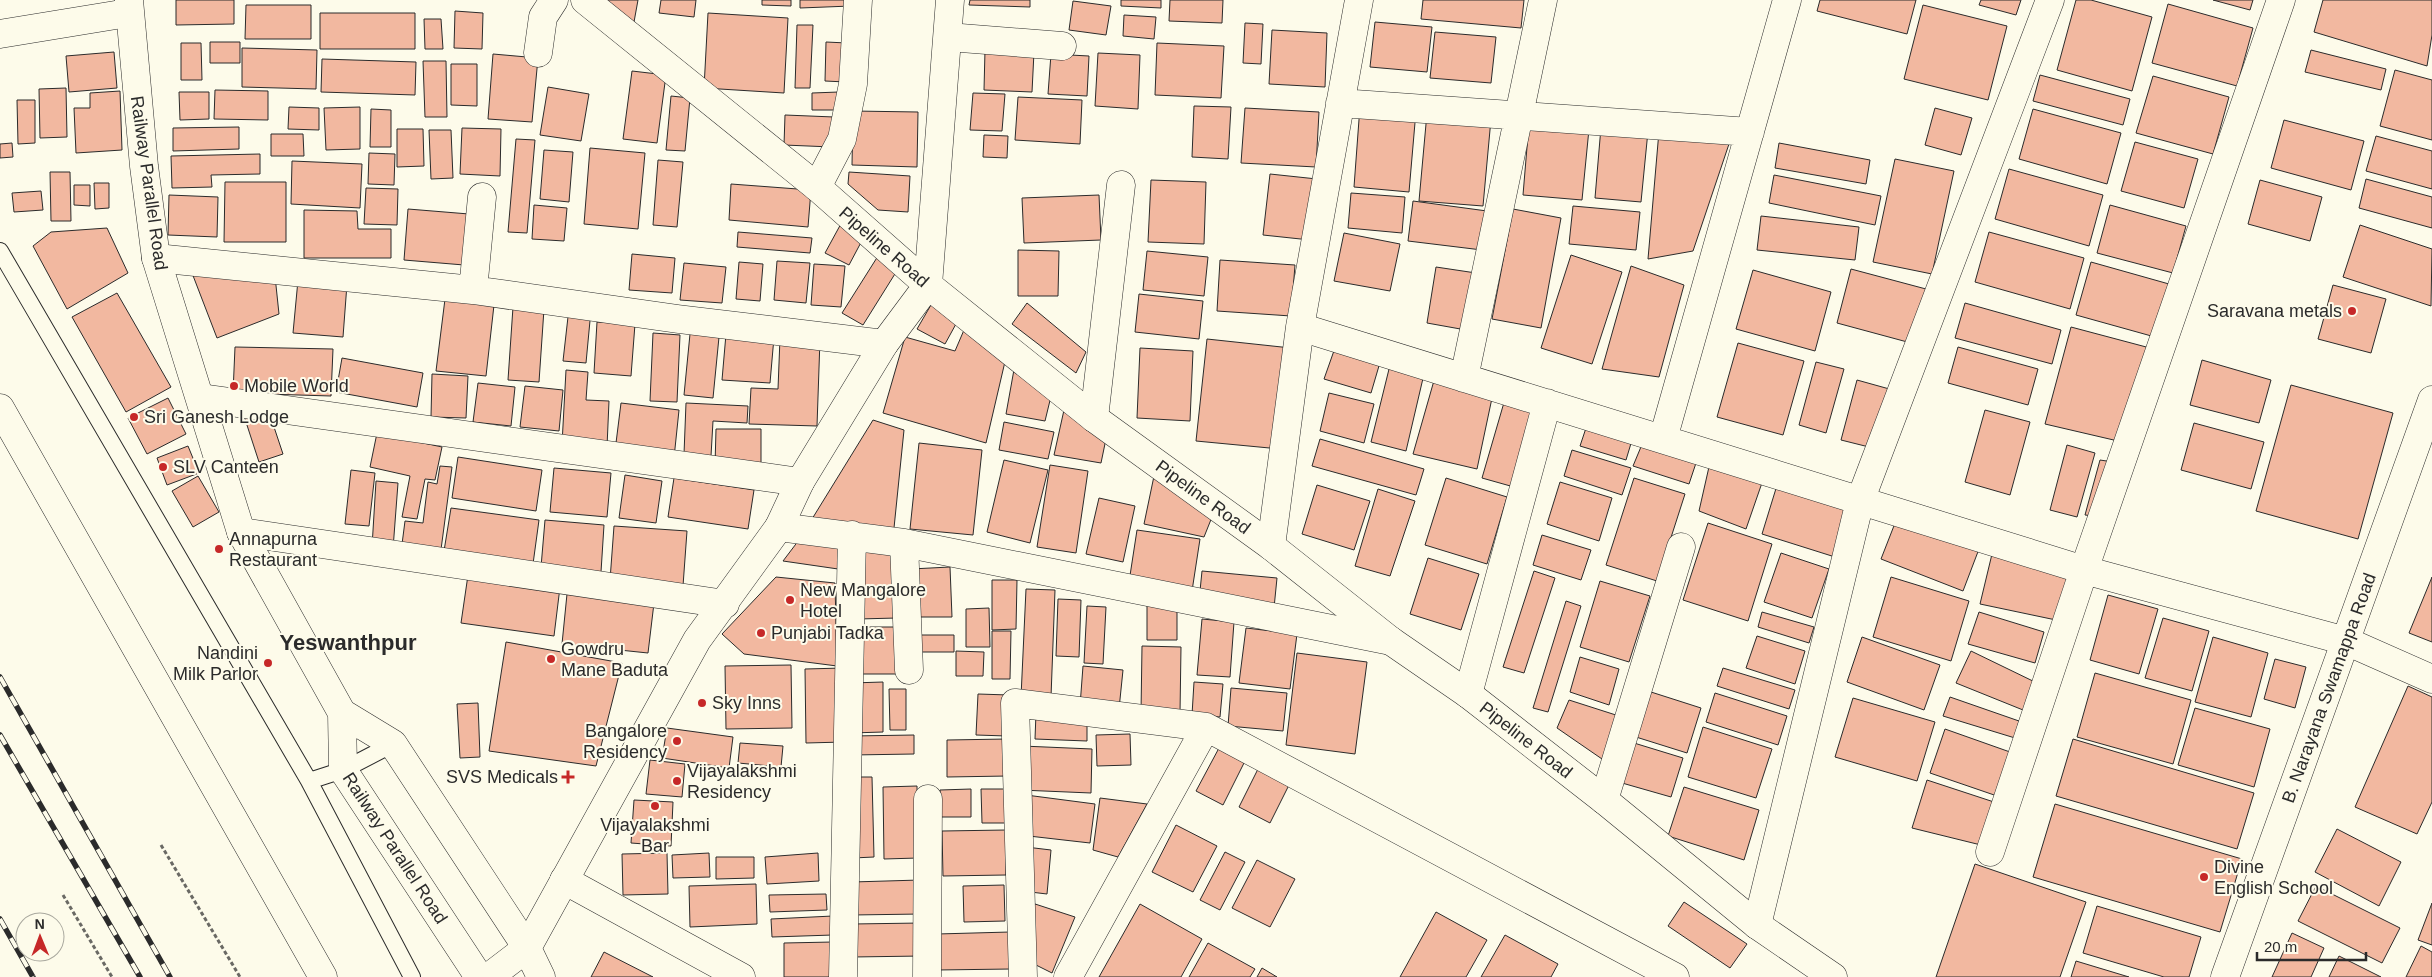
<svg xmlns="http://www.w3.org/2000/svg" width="2432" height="977" font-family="Arial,sans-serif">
	<rect width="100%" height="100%" fill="#fdfbea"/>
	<path fill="#f2b8a0" stroke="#2b2b2b" d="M176 0H234V24L176 25Z
		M599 0H638L634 22Z
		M661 0H696L694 17 659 13Z
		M762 0H791V6L762 5Z
		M800 0H851V6L800 8Z
		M970 0H1030V7L969 5Z
		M1121 0H1161V8L1121 6Z
		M1170 0H1223L1222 23 1169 21Z
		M1423 0H1524L1521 28 1421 19Z
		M1820 0H1916L1907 34 1817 11Z
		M1981 0H2021L2016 15 1979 5Z
		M2076 0H2091L2152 17 2132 91 2057 70Z
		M2213 0H2253L2250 10Z
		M2323 0H2432V35L2427 66 2314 32Z
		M1073 1 1111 6 1106 35 1069 30Z
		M2168 4 2253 28 2237 86 2152 63Z
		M246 5H311V39H245Z
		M1923 5 2007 26 1988 100 1904 79Z
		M455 11 483 13 482 49 454 48Z
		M320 13H415V49H320Z
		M708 13 788 18 784 93 704 88Z
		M1124 15 1156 17 1154 39 1123 36Z
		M424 19H441L443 49H425Z
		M1375 22 1432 27 1427 72 1370 67Z
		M1245 23 1263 24 1261 64 1243 63Z
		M797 25H813L810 88H795Z
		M1272 30 1327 33 1325 87 1269 84Z
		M1435 32 1496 37 1491 83 1430 78Z
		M210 42H240V63H210Z
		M826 42 847 43 846 82 825 81Z
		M181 43H201L202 80H181Z
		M1157 43 1224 46 1221 98 1155 95Z
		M242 48 317 50 316 89 242 87Z
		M985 50 1034 52 1032 92 984 90Z
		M2311 50 2386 69 2381 90 2305 72Z
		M114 52 117 88 69 92 66 56Z
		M1098 53 1140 55 1138 109 1095 106Z
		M493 54 538 58 532 122 488 119Z
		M1051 54 1089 56 1087 96 1048 94Z
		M322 59 416 62 415 95 321 92Z
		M423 61H446L447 117H425Z
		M451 64H477V106L451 105Z
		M2395 70 2432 80V140L2380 126Z
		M632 71 666 75 657 143 623 139Z
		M2040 75 2130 99 2123 125 2033 101Z
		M2153 76 2229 97 2213 154 2136 133Z
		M548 87 589 94 581 141 540 135Z
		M66 88 67 137 40 138 39 89Z
		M215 90 268 91V120L214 119Z
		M120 91 122 150 76 153 74 108H90V93Z
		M179 92H209V119L180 120Z
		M839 92V110H812V93Z
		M973 93 1005 94 1002 131 970 130Z
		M671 96 690 98 685 151 666 150Z
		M1018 97 1082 100 1080 144 1015 140Z
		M17 100H35V143L18 144Z
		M1194 106 1231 107 1228 159 1192 157Z
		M1360 106 1416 111 1409 192 1354 187Z
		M289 107 319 108V130L288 129Z
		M360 107V149L326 150 324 108Z
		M1245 108 1319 112 1316 167 1241 163Z
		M1935 108 1972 118 1961 155 1925 145Z
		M371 109 391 110V147H370Z
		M2033 109 2121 133 2107 184 2019 159Z
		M853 111 918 112 917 167 852 165Z
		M1427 113 1491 119 1483 206 1419 201Z
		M785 115 834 117 832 147 784 145Z
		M2284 120 2364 141 2351 190 2271 168Z
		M1529 123 1589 129 1582 200 1523 195Z
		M239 127V149L173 151V128Z
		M1601 127 1648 131 1641 202 1595 198Z
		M462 128 501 129 500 176 460 174Z
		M397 129H423L424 166 397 167Z
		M429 130H451L453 178 431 179Z
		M1659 131 1731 138 1693 251 1648 259Z
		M271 134H303L304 156H271Z
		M984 135 1008 136 1007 158 983 157Z
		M2376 136 2432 151V189L2366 171Z
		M516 139 535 140 527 233 508 232Z
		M2135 142 2198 159 2184 208 2121 191Z
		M12 143 13 157 0 158V144Z
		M1779 143 1870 160 1866 184 1775 168Z
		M590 148 645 153 638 229 584 224Z
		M544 150 573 152 569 202 540 199Z
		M369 153 395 154 394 185 368 184Z
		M260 154V174L211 175 212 187 172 188 171 156Z
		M1895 159 1954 171 1932 274 1873 262Z
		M658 160 683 162 677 227 653 225Z
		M292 161 362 164 360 208 291 204Z
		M2009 169 2103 195 2089 246 1995 219Z
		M50 172H70L71 221H51Z
		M849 172 910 176 908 212 878 210 848 184Z
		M1270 174 1317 179 1310 240 1263 235Z
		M1774 175 1881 196 1875 225 1769 203Z
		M2366 179 2432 197V228L2359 208Z
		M1151 180 1206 182 1204 244 1148 242Z
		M2260 180 2322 197 2310 241 2248 224Z
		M225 182H286V242H224Z
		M94 183H109V208L95 209Z
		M731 184 811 190 808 227 729 220Z
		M74 185H90V206L74 205Z
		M366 188 398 189 397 225 364 224Z
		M41 191 43 210 14 212 12 193Z
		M1351 193 1405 197 1402 233 1348 228Z
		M169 195 218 197 217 237 168 235Z
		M1099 195 1101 240 1024 243 1022 198Z
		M1413 201 1487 211 1482 250 1408 241Z
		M534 205 567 208 564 241 532 239Z
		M2110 205 2186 226 2173 273 2097 253Z
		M1573 206 1640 212 1636 250 1569 244Z
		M408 209 469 214 464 265 404 260Z
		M1513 209 1561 218 1541 328 1492 319Z
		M304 210 357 211 358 229H391V258H304Z
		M1761 216 1859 227 1855 260 1757 250Z
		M843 220 866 233 849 265 825 253Z
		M2360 225 2432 249 2431 306 2343 277Z
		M107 228 128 273 67 309 33 246 51 232Z
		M738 232 812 238 810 253 737 247Z
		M1989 232 2084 258 2070 309 1975 282Z
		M1344 233 1400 244 1390 291 1334 281Z
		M1018 250 1059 251 1058 296H1018Z
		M1147 251 1208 257 1204 296 1143 290Z
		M632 254 675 258 672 293 629 290Z
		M1571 255 1622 272 1592 364 1541 348Z
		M878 256 898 269 863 325 842 313Z
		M1220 260 1295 265 1291 316 1217 311Z
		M777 261 810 263 806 303 774 300Z
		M739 262 763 264 760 301 736 299Z
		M2091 262 2169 284 2155 337 2076 315Z
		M684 263 726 267 722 303 680 300Z
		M814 264 845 266 841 307 811 305Z
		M1631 266 1684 285 1659 377 1602 369Z
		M1436 267 1476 273 1466 330 1427 323Z
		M1851 269 1926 289 1911 343 1837 323Z
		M1753 270 1831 292 1815 351 1736 329Z
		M192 273 275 276 279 314 217 338Z
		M298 280 347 284 343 337 293 333Z
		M2333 285 2386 299 2371 353 2318 339Z
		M117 293 171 387 126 412 72 317Z
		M1139 294 1203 301 1199 339 1135 332Z
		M935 298 962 313 945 344 917 329Z
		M445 299 494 305 486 376 436 371Z
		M1027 303 1086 352 1076 373 1012 324Z
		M1965 303 2061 330 2052 364 1955 338Z
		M513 307 544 309 539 382 508 380Z
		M569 308 591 310 586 363 563 361Z
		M597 322 635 324 631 376 594 373Z
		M967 323 1007 353 986 443 883 413 905 337 955 351Z
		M2071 327 2150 348 2118 441 2045 424Z
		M653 333 680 335 677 402 650 401Z
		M690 334 719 337 713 398 684 395Z
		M726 334 774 337 770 383 722 380Z
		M780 338 820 339 817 426 749 424 751 388 778 389Z
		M1207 339 1291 348 1280 449 1196 441Z
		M1738 343 1804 361 1783 435 1717 417Z
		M1336 345 1381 359 1371 393 1324 379Z
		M235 347 333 349 331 396 233 393Z
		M1958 347 2038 369 2028 405 1948 383Z
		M1140 348 1193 351 1190 421 1137 418Z
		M342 358 423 373 417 407 336 392Z
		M2202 360 2271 380 2259 423 2190 405Z
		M1391 361 1424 374 1406 451 1371 442Z
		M1816 362 1844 369 1826 433 1799 425Z
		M1015 364 1053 388 1045 421 1006 414Z
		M566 370 588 372 586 400 609 401 607 447 562 444Z
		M432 374 468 376 466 418 431 417Z
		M1435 377 1492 398 1477 469 1413 454Z
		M1857 380 1893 390 1877 449 1841 440Z
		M478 383 515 387 511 426 473 422Z
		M2291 385 2393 413 2358 539 2256 511Z
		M525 386 563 390 559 431 520 427Z
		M1329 393 1374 404 1364 443 1320 431Z
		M168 398 186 434 147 454 128 418Z
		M1505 399 1534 411 1514 487 1482 478Z
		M1066 401 1107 434 1101 463 1054 455Z
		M621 403 679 410 674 458 615 451Z
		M686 403 748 406 747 423 713 421 711 456 684 454Z
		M268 409 283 454 259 462 244 416Z
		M1985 410 2030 422 2010 495 1965 482Z
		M873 420 904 430 894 528 812 519Z
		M1004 422 1054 432 1048 459 999 450Z
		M2194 423 2264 442 2251 489 2181 470Z
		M1587 425 1632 440 1626 460 1580 446Z
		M716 429H761V466H715Z
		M377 433 442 447 435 480 425 479 417 519 402 517 410 476 370 467Z
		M1320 439 1424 469 1416 495 1312 466Z
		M1643 442 1698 457 1689 484 1633 466Z
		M919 443 982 450 973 535 910 529Z
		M2067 445 2095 453 2077 517 2050 510Z
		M188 446 199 473 167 485 157 458Z
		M1572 450 1631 468 1622 495 1564 476Z
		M458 457 542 470 536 511 452 498Z
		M1711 458 1764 477 1746 529 1699 511Z
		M1004 460 1048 470 1030 543 987 532Z
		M2100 460 2113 462 2095 516 2085 515Z
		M1050 465 1088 471 1076 553 1037 547Z
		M440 466 452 467 440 557 401 552 405 521 423 523 428 482 437 484Z
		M554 468 611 473 607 517 550 512Z
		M351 470 375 473 369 526 345 524Z
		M625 475 662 481 656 523 619 518Z
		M198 476 219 512 193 527 172 491Z
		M1154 476 1212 517 1204 537 1144 524Z
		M674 478 754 490 748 529 668 517Z
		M1446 478 1507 497 1487 564 1425 545Z
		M1634 478 1685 494 1657 581 1606 565Z
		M376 481 398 483 393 549 372 547Z
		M1560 482 1612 498 1599 541 1547 524Z
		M1778 482 1851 505 1835 557 1762 534Z
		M1317 485 1370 501 1354 550 1302 534Z
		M1378 489 1415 501 1390 576 1355 566Z
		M1099 498 1135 506 1123 562 1086 554Z
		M451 508 539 520 533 564 444 551Z
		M1897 518 1979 549 1963 591 1881 559Z
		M545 520 604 525 601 572 541 567Z
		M1708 523 1772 544 1748 621 1683 600Z
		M614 526 687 531 683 586 610 580Z
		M1137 530 1200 539 1192 591 1129 582Z
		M1542 535 1591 550 1581 580 1533 565Z
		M802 536 849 544 845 570 783 561Z
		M895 546 897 618 858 619 857 547Z
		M1781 553 1829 569 1812 618 1764 602Z
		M1992 554 2075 574 2056 620 1980 604Z
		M1428 558 1479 574 1461 630 1410 614Z
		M950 567 952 617H912L911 569Z
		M1202 571 1277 578 1274 608 1199 601Z
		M1534 571 1555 578 1524 673 1503 667Z
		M468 575 560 587 554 636 461 623Z
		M776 577 835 583 837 666 744 654 722 634Z
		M1891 577 1969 601 1951 661 1873 637Z
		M2432 577V642L2409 633Z
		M992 580H1017L1016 629 992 630Z
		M1600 581 1650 596 1629 662 1580 647Z
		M1026 589 1055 590 1051 697H1021Z
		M567 594 654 603 648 653 562 644Z
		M2108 595 2158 609 2139 674 2090 660Z
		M1058 599 1081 600 1079 657 1056 656Z
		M1566 601 1581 606 1548 712 1533 708Z
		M1147 604H1177V640H1147Z
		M1087 606 1106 607 1103 664 1084 663Z
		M989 608 990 647H966V609Z
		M1762 612 1814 627 1809 643 1758 627Z
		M1979 612 2044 632 2035 663 1968 644Z
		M2163 618 2209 631 2192 691 2145 678Z
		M1202 619 1234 622 1230 677 1197 675Z
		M852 627H901L902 674H853Z
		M1246 628 1297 634 1290 689 1239 683Z
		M992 631H1011L1010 679H992Z
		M917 635H954V652H917Z
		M1757 636 1805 651 1795 684 1746 668Z
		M1862 637 1940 665 1924 710 1847 682Z
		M2213 637 2268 653 2251 717 2195 702Z
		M506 642 622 663 596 766 489 751Z
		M1142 646 1181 647 1180 713H1141Z
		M956 651 984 652 983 676H956Z
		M1971 651 2039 684 2028 712 1956 683Z
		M1297 653 1367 662 1355 754 1286 745Z
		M1580 657 1619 669 1609 705 1570 692Z
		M2275 659 2306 667 2295 708 2264 699Z
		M791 665 792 728 726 729 725 666Z
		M1083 666 1123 670 1119 709 1080 706Z
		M843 668 844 742 806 743 805 669Z
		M1723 668 1795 690 1789 709 1717 686Z
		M2095 673 2191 700 2173 764 2077 737Z
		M883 682V732L851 733V683Z
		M1194 682 1223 684 1220 717 1192 715Z
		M2408 686 2432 697V802L2417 834 2355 807Z
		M1231 688 1287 693 1283 731 1228 726Z
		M889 689H906V730H890Z
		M1651 692 1701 708 1687 753 1636 737Z
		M1715 693 1787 716 1778 745 1706 722Z
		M978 694 1009 695 1007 736 976 735Z
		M1950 697 2019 721 2015 738 1943 716Z
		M1853 698 1935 722 1917 781 1835 757Z
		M1569 700 1619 716 1602 759 1557 728Z
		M478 703 480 757 460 758 457 704Z
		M2195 708 2270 729 2254 787 2178 765Z
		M1036 713 1087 715V741L1035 739Z
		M1703 727 1772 749 1756 798 1688 777Z
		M667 728 733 737 729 768 662 758Z
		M1945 729 2010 752 2000 797 1930 773Z
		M1130 734 1131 765 1097 766 1096 735Z
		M914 735V754L852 755V736Z
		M1007 739 1008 776 947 777V740Z
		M2073 739 2254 793 2237 849 2056 796Z
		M740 743 783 746 781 767 738 763Z
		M1634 743 1683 758 1671 797 1622 783Z
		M1022 746 1092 749 1091 793 1020 790Z
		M1219 748 1245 761 1223 805 1196 791Z
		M650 760 685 764 682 797 646 794Z
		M1260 765 1291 781 1270 823 1239 807Z
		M852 777H872L874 857 853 858Z
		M1927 780 1997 803 1985 846 1912 828Z
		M917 786 918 858 884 859 883 787Z
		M1684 787 1759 810 1744 860 1668 836Z
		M971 789V817H940V790Z
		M981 789H1008V823H982Z
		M1026 795 1095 804 1090 843 1020 835Z
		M1100 798 1147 804 1118 857 1093 850Z
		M634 800 673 802 671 846 631 843Z
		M2055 804 2242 859 2220 932 2033 877Z
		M1176 825 1217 846 1193 892 1152 872Z
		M2337 829 2401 862 2379 906 2315 872Z
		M1006 830V875L943 876 942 831Z
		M1026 847 1051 850 1047 894 1022 891Z
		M1225 852 1245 862 1220 910 1200 900Z
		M667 853 668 894 623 895 622 854Z
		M709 853 710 877 673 878 672 855Z
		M818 853 819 881 767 884 765 857Z
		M716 857H754V878L716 879Z
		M1257 860 1295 879 1270 927 1232 908Z
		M1975 864 2086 902 2060 977H1936Z
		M920 880 921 914 852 915V882Z
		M756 884 757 924 690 927 689 886Z
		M1004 885 1005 921 964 922 963 886Z
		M2316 886 2400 928 2382 963 2298 921Z
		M826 894 827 910 770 912 769 895Z
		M1684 902 1747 944 1730 968 1668 926Z
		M1032 903 1075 917 1052 973 1028 961Z
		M2432 903V945L2418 940Z
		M1140 904 1202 939 1181 977H1099Z
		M2097 906 2201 937 2189 977H2164L2083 953Z
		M1436 912 1487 940 1466 977H1400Z
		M833 916V935L772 937 771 919Z
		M921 923 922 956 852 957V924Z
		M1010 932 1011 969 937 970V934Z
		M2292 933 2324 948 2311 977H2272Z
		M1505 935 1558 964 1551 977H1481Z
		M833 942V977H784V943Z
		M1208 943 1255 969 1250 977H1189Z
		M2421 946 2432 952V977H2406Z
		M604 952 653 977H591Z
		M2339 956 2381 977H2329Z
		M2076 961 2129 977H2071Z
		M1262 968 1277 977H1257Z"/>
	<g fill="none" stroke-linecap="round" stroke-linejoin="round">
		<defs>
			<path id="service" d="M0 251 309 781 412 977
				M309 781 343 770 393 744"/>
			<path id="minor" d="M0 34 128 13
				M948 37 1062 46
				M538 53 543 17 554 0
				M1340 103 1750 132
				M817 187 842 139 853 84 858 0
				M156 258 473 290 678 319 884 344
				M473 290 482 197
				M1300 327 2084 570 2346 641 2432 679
				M1464 378 1543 0
				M201 398 800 482
				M0 408 323 977
				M1094 418 1121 185
				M1663 439 1787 0
				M779 527 904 543 1391 641
				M241 532 725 604
				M904 543 909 670
				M1271 546 1300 327 1359 0
				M1468 694 1547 403
				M1604 800 1681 547
				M1990 852 2084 570 2281 0
				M564 880 741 977
				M1757 925 1860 501 2050 0
				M843 977 852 535
				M927 977 928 799
				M1023 977 1015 703 1206 727 1675 977
				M1068 977 1206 727"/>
			<path id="tertiary" d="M129 0 144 166 156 258 241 532 342 713 343 770 479 977
				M585 0 817 187 928 285 1094 418 1271 546 1391 641 1468 694 1604 800 1757 925 1833 977
				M342 713 393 744 527 948 541 977
				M489 977 527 948 697 640 779 527 800 482 884 344 928 285 950 0
				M2225 977 2432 400"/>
		</defs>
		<use href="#service" stroke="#2b2b2b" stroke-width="18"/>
		<use href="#minor" stroke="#2b2b2b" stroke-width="29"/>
		<use href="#tertiary" stroke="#2b2b2b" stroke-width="29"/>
		<path stroke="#6a6964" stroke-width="3" stroke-dasharray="4 2.5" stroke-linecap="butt" d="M161 845 240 977
			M63 895 112 977"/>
		<use href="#service" stroke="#fdfbea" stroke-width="16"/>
		<use href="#minor" stroke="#fdfbea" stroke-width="28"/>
		<use href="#tertiary" stroke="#fdfbea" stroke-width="28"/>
		<defs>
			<path id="rail" d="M0 677 170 977
				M0 735 140 977
				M0 919 33 977"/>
		</defs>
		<use href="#rail" stroke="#2b2b2b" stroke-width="5.5"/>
		<use href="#rail" stroke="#fdfbea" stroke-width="4" stroke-dasharray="11" stroke-linecap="butt"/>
	</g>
	<g fill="#c62828" stroke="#fdfbea" stroke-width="2">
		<circle cx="2352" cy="311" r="5"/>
		<circle cx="234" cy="386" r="5"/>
		<circle cx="134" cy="417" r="5"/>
		<circle cx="163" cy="467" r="5"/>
		<circle cx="219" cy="549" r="5"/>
		<circle cx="790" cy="600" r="5"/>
		<circle cx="761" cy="633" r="5"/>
		<circle cx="551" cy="659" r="5"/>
		<circle cx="268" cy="663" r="5"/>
		<circle cx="702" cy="703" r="5"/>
		<circle cx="677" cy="741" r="5"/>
		<path d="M565.5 769.5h5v5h5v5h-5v5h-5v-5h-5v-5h5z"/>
		<circle cx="677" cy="781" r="5"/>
		<circle cx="655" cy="806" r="5"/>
		<circle cx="2204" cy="877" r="5"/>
	</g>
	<g text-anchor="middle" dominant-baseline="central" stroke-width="4" stroke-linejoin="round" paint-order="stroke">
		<g font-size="18" fill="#2b2b2b" stroke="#fdfbea">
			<text transform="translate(149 183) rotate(82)">Railway Parallel Road</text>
			<text transform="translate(884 247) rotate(41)">Pipeline Road</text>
			<text transform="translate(1203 497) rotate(36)">Pipeline Road</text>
			<text transform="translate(2329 688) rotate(-70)">B. Narayana Swamappa Road</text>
			<text transform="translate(1526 740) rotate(38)">Pipeline Road</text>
			<text transform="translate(395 848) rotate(57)">Railway Parallel Road</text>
		</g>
		<g font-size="18" fill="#2b2b2b" stroke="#fdfbea" text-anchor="start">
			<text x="2342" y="311" text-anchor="end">Saravana metals</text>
			<text x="244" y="386">Mobile World</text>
			<text x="144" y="417">Sri Ganesh Lodge</text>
			<text x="173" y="467">SLV Canteen</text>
			<text x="229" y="539">Annapurna<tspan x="229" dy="21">Restaurant</tspan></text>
			<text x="800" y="590">New Mangalore<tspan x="800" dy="21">Hotel</tspan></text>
			<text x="771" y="633">Punjabi Tadka</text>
			<text x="561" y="649">Gowdru<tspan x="561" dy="21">Mane Baduta</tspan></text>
			<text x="258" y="653" text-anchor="end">Nandini<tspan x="258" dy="21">Milk Parlor</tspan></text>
			<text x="712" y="703">Sky Inns</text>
			<text x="667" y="731" text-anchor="end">Bangalore<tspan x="667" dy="21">Residency</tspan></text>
			<text x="687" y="771">Vijayalakshmi<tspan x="687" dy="21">Residency</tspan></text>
			<text x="558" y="777" text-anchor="end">SVS Medicals</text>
			<text x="655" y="825" text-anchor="middle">Vijayalakshmi<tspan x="655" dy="21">Bar</tspan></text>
			<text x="2214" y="867">Divine<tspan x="2214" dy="21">English School</tspan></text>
		</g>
		<g font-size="22" font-weight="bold" fill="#2b2b2b" stroke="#fdfbea">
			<text x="348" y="642">Yeswanthpur</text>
		</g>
	</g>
	<g transform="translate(40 937) rotate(359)"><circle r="24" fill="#fdfbea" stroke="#a9a89e"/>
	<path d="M0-4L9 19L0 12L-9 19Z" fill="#c62828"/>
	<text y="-8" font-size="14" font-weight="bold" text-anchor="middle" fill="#2b2b2b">N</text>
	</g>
	<path d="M2257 952v8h109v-8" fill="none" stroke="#2b2b2b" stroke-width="2.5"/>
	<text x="2264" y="952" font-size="15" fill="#2b2b2b" stroke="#fdfbea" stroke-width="4" paint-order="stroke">20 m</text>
</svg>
